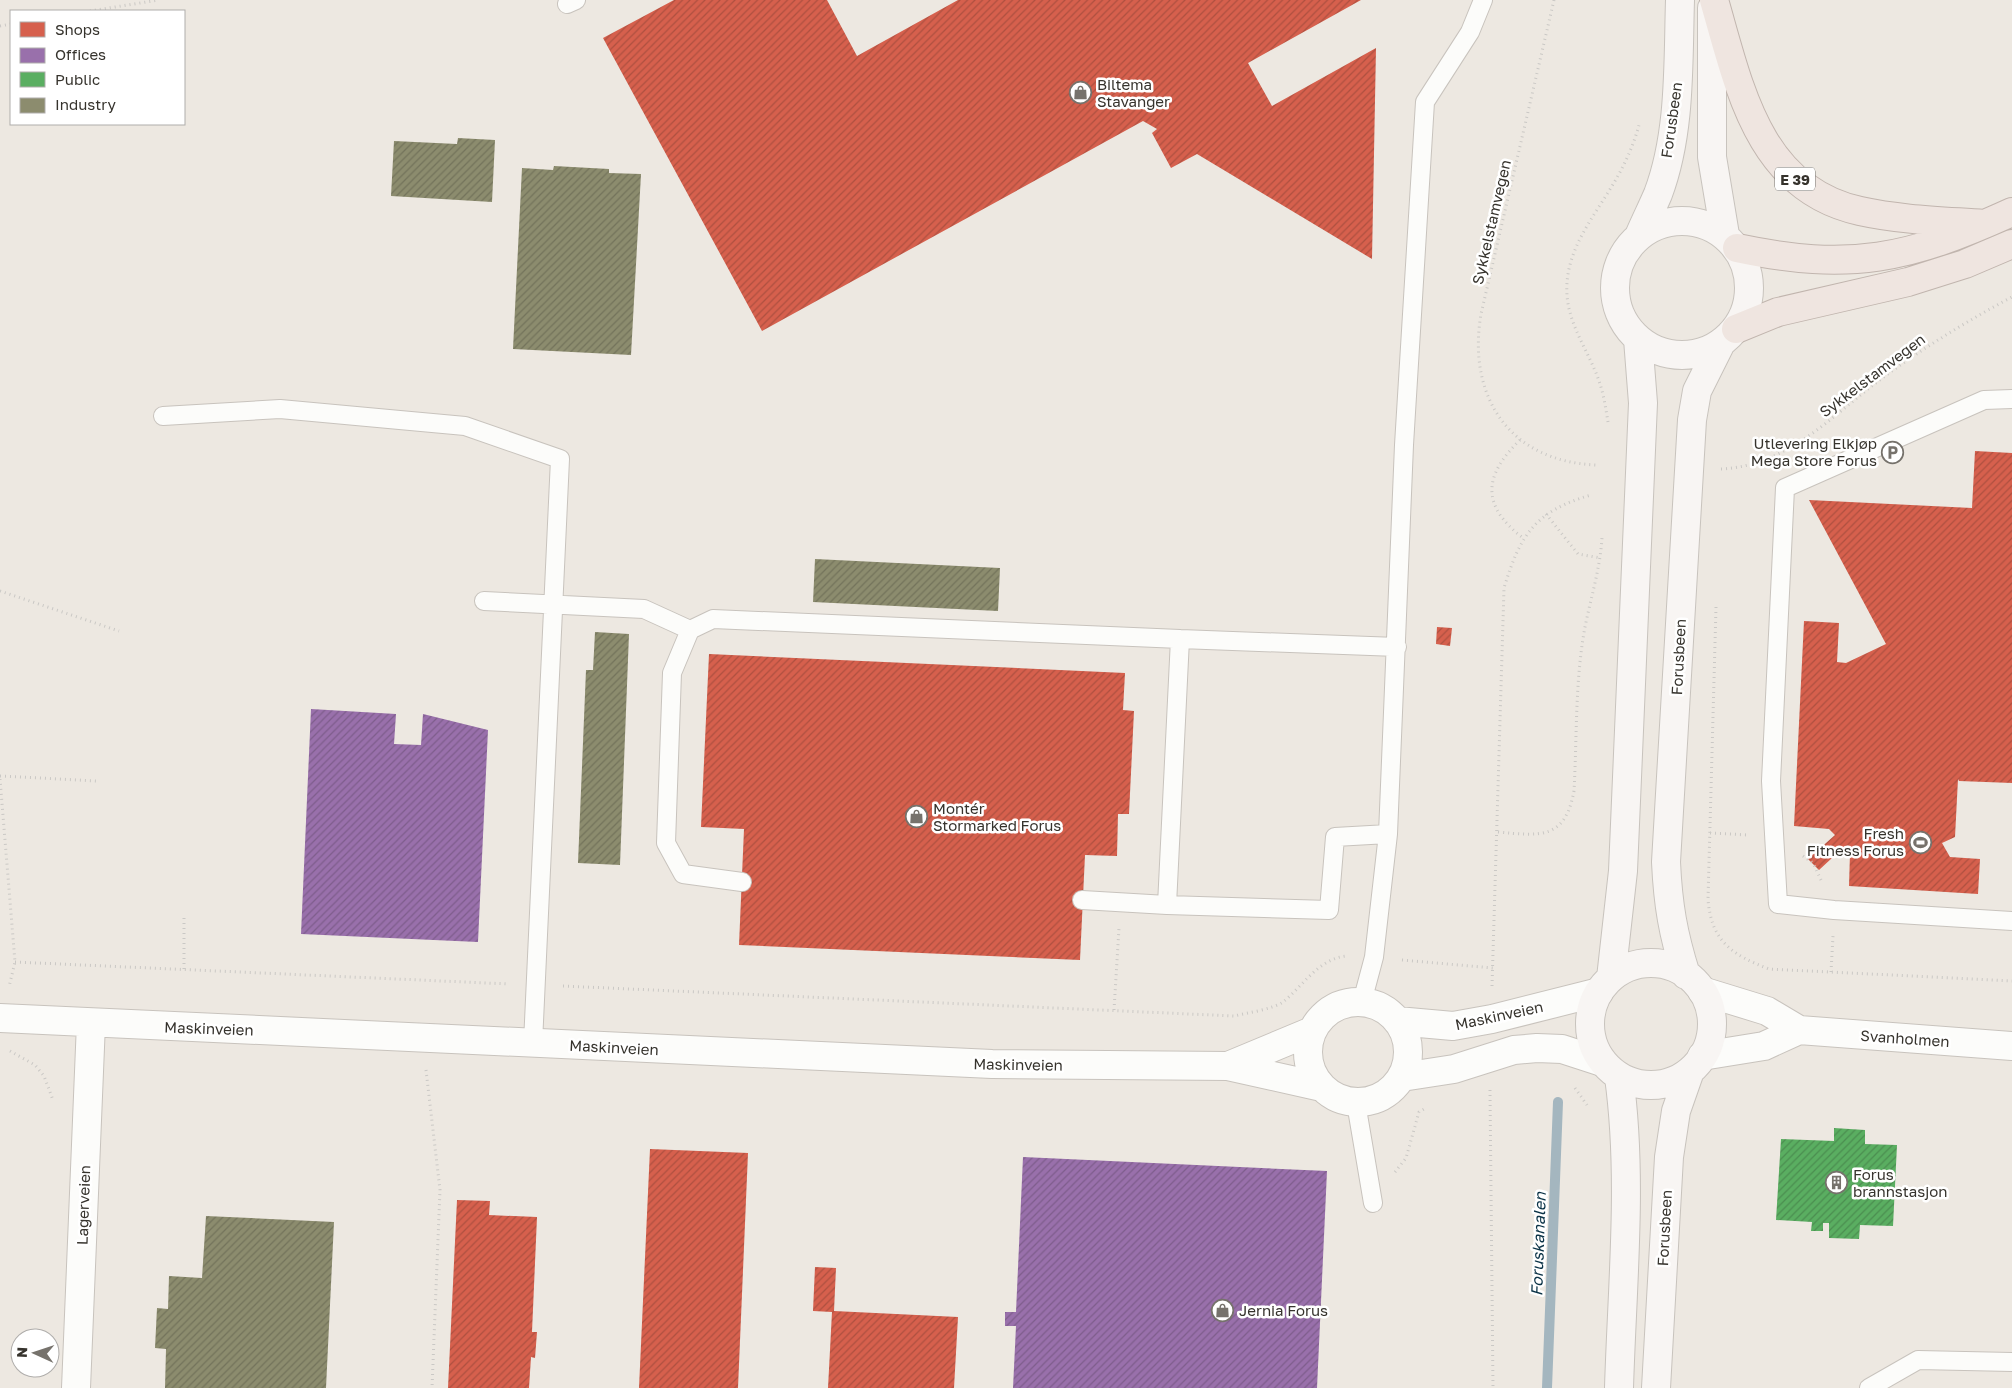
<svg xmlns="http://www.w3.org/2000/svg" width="2012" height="1388" font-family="'Golos Text',sans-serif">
	<defs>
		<pattern id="shops-hatch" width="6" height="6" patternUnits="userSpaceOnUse" patternTransform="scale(1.25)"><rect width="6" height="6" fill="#d6604d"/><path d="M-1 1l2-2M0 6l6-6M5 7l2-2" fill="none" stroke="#ae5040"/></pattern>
		<pattern id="offices-hatch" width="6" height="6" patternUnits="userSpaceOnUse" patternTransform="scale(1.25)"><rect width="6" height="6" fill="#9970ab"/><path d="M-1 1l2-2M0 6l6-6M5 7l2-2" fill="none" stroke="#7e5d8c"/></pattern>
		<pattern id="public-hatch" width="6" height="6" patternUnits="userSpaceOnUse" patternTransform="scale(1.25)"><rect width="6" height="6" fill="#5aae61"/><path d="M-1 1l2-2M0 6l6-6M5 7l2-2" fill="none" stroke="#4b8e50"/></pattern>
		<pattern id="industry-hatch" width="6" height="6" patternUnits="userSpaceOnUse" patternTransform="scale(1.25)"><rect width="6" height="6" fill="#8c8c6e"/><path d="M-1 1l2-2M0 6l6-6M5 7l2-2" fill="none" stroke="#73735b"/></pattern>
	</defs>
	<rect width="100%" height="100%" fill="#ede8e1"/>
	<path fill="url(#shops-hatch)" d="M674 0H827L857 56 958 0H1361L1248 63 1272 106 1376 48 1372 259 1197 154 1171 168 1152 133 1157 129 1143 121 762 331 603 38Z
		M1975 451 2012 453V783L1959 781 1958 779 1955 837 1942 843 1950 857 1980 859 1978 894 1849 886 1850 853 1845 846 1819 870 1808 859 1835 835 1829 829 1794 826 1804 621 1839 623 1837 662 1846 663 1886 644 1809 500 1972 508Z
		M1437 627 1452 628 1450 646 1436 644Z
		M709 654 1125 673 1123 710 1134 711 1129 814H1118L1117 856 1085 855 1080 960 739 945 744 829 701 827Z
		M650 1149 748 1153 738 1388H639Z
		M457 1200 490 1201 489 1215 537 1217 532 1332H537L535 1358 531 1357 529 1388H448Z
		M815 1267 836 1268 834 1311 958 1317 954 1388H828L832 1312 813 1311Z"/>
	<path fill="url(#offices-hatch)" d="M311 709 396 714 394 744 421 745 423 714 488 730 478 942 301 934Z
		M1023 1157 1327 1171 1317 1388H1013L1016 1326H1005V1312H1016Z"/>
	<path fill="url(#public-hatch)" d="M1834 1128 1865 1130V1144L1897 1145 1893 1226 1860 1225 1859 1239 1829 1238V1223H1823V1231H1811L1812 1222 1776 1220 1781 1139 1834 1141Z"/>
	<path fill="url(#industry-hatch)" d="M458 138 495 140 492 202 391 196 394 141 457 144Z
		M554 166 609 169V173L641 174 631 355 513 349 522 168 553 170Z
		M815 559 1000 568 998 611 813 602Z
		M595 632 629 634 620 865 578 863 586 670H593Z
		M206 1216 334 1222 326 1388H165L166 1349 155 1348 157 1308 168 1309 169 1276 202 1278Z"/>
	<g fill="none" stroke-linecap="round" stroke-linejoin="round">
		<path stroke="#a4b6bf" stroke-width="10" d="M1547 1388 1558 1102"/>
		<defs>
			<path id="service" d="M567 4 576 0
				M2012 399 1984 400 1785 488 1771 781 1778 904 1834 910 2012 921
				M163 416 280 409 465 426 560 459 533 1043
				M484 601 644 609 690 630
				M1388 834 1335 837 1329 910 1167 905 1180 639 1397 647
				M742 882 683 874 666 843 672 673 690 630 713 619 1180 639
				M1082 900 1167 905
				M1362 1002 1374 957 1388 834 1404 445 1425 102 1470 32 1483 0
				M1356 1103 1373 1203
				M1869 1388 1918 1360 2012 1362"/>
			<path id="minor" d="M1702 991 1767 1011 1799 1030
				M1308 1052a50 50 0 1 1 100 0a50 50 0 1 1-100 0Z
				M0 1018 992 1064 1228 1066
				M1397 1021 1453 1026 1492 1019 1599 992
				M1312 1031 1228 1066 1322 1087
				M1702 1056 1764 1046 1799 1030 2012 1046
				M1402 1077 1454 1069 1514 1050 1537 1048 1562 1049 1602 1062
				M76 1388 91 1023"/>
			<path id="secondary" d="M1712 8V157L1725 235
				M1615 288a67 67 0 1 1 134 0a67 67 0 1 1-134 0Z
				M1639 236C1645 222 1652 208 1658 194 1681 133 1678 63 1680 0
				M1590 1024a61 61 0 1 1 122 0a61 61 0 1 1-122 0Z
				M1686 975C1673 934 1668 905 1666 862L1692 420 1697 391 1721 343
				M1611 978 1623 871 1643 403 1638 339
				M1619 1388C1622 1286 1633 1178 1619 1077
				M1656 1388 1669 1157 1676 1111 1690 1071"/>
			<path id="motorway" d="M1714 0C1739 86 1758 189 1860 211 1901 220 1943 221 1984 224
				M1737 248C1850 272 1909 259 2012 212
				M1736 329 1778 312 1908 282 1965 264 2012 244"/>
		</defs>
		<use href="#service" stroke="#c8c3bd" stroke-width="20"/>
		<use href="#minor" stroke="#c8c3bd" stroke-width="30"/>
		<use href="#secondary" stroke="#c8c3bd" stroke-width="30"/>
		<use href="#motorway" stroke="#c1b5ae" stroke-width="30"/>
		<path stroke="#cac8c5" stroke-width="3" stroke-dasharray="1 4" stroke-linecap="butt" d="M1554 0 1481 314C1467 396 1509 462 1597 465
			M90 11 159 0
			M0 26 11 24
			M1608 422C1606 410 1604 396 1600 384 1591 355 1569 327 1567 295 1564 251 1594 217 1615 181 1625 164 1634 144 1639 125
			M1520 440C1484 475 1480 505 1523 538
			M1721 469C1786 466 1830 418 1877 382 1920 350 1965 322 2012 297
			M1546 514 1578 554 1601 558
			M0 591 119 631
			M1716 607 1708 899C1711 941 1732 955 1769 969L2012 981
			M0 776 97 781
			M0 779 15 962 9 987
			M1498 832C1540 836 1565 840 1574 791 1577 737 1575 680 1585 627 1591 597 1600 569 1602 538
			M1710 833 1748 835
			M1803 856 1813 863 1822 882
			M1402 960 1493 968
			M15 962 509 984
			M184 969V917
			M1831 972 1833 936
			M563 986 1234 1016C1247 1013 1273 1009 1283 1002 1303 986 1319 958 1347 956
			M1492 986 1504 588C1520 535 1535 511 1591 495
			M1114 1010 1119 928
			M10 1051 35 1065 44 1076 53 1100
			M426 1070 440 1190 432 1388
			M1575 1088 1587 1105
			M1490 1090 1493 1388
			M1395 1172 1406 1158 1419 1112 1426 1108"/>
		<use href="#service" stroke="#fcfcfa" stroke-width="18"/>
		<use href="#minor" stroke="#fcfcfa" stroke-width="28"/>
		<use href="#secondary" stroke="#f8f5f3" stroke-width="28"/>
		<use href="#motorway" stroke="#efe5e0" stroke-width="28"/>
	</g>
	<defs>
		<symbol id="shop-ring" viewBox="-11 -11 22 22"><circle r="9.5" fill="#fff" stroke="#76726c" stroke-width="1.5"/><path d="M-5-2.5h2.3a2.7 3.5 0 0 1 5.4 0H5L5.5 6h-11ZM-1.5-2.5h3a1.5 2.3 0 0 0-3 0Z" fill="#76726c"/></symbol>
		<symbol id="parking-ring" viewBox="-11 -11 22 22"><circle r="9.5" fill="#fff" stroke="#76726c" stroke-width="1.5"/><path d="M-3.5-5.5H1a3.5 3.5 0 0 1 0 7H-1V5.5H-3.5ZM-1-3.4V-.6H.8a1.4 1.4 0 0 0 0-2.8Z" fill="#76726c"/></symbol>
		<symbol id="stadium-ring" viewBox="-11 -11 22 22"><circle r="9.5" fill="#fff" stroke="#76726c" stroke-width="1.5"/><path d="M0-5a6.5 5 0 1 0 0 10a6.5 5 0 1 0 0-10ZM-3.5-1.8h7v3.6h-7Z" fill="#76726c"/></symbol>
		<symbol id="building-ring" viewBox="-11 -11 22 22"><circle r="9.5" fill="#fff" stroke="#76726c" stroke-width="1.5"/><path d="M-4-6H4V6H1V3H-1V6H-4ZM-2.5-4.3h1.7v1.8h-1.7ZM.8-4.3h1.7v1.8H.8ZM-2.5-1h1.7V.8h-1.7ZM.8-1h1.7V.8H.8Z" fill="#76726c"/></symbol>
	</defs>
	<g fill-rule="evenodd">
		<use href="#shop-ring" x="1068" y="80" width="25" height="25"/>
		<use href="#parking-ring" x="1880" y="440" width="25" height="25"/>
		<use href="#shop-ring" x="904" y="804" width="25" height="25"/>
		<use href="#stadium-ring" x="1908" y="830" width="25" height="25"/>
		<use href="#building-ring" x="1824" y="1170" width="25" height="25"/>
		<use href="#shop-ring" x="1210" y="1298" width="25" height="25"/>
	</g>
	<g text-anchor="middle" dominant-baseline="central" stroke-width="5" stroke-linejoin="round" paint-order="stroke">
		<rect fill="#fff" stroke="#72706c" stroke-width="1" x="1775" y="167.5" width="40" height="23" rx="4"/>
		<g font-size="14" font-weight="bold" fill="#36332d">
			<text x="1795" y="179">E 39</text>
		</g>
		<g font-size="15" fill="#36332d" stroke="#fff" text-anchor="start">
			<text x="1097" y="84">Biltema<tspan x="1097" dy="17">Stavanger</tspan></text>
			<text x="1877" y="443" text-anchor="end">Utlevering Elkjøp<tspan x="1877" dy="17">Mega Store Forus</tspan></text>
			<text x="933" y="808">Montér<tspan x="933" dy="17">Stormarked Forus</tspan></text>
			<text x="1904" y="833" text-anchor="end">Fresh<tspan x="1904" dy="17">Fitness Forus</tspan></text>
			<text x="1853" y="1174">Forus<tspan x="1853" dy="17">brannstasjon</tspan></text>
			<text x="1239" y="1310">Jernia Forus</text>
		</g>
		<g font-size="15" fill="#36332d" stroke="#fff">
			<text transform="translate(1671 120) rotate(-82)">Forusbeen</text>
			<text transform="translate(1491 222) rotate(-77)">Sykkelstamvegen</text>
			<text transform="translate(1872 375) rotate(-37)">Sykkelstamvegen</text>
			<text transform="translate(1678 657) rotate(-87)">Forusbeen</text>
			<text transform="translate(1499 1015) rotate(-12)">Maskinveien</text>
			<text transform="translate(209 1028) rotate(2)">Maskinveien</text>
			<text transform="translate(1905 1038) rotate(4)">Svanholmen</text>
			<text transform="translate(614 1047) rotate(3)">Maskinveien</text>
			<text transform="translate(1018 1064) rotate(1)">Maskinveien</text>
			<text transform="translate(83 1205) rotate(-88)">Lagerveien</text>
			<text transform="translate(1664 1228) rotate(-87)">Forusbeen</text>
		</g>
		<g font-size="16" font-style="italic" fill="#0a3246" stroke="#fff">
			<text transform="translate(1538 1244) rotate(-88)">Foruskanalen</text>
		</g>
	</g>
	<rect x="10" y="10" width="175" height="115" fill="#ffffff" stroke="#afadab"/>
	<rect x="20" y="22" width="25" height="15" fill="#d6604d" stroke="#afadab"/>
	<text x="55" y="35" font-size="15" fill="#36332d">Shops</text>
	<rect x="20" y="48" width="25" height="15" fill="#9970ab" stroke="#afadab"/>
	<text x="55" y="60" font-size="15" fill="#36332d">Offices</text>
	<rect x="20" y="72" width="25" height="15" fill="#5aae61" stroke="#afadab"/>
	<text x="55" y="85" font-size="15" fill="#36332d">Public</text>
	<rect x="20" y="98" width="25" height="15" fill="#8c8c6e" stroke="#afadab"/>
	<text x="55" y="110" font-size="15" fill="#36332d">Industry</text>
	<g transform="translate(35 1353) rotate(273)"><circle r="24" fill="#ffffff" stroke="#afadab"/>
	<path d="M0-4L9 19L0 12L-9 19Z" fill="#76726c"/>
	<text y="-8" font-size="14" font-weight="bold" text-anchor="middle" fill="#36332d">N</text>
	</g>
</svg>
